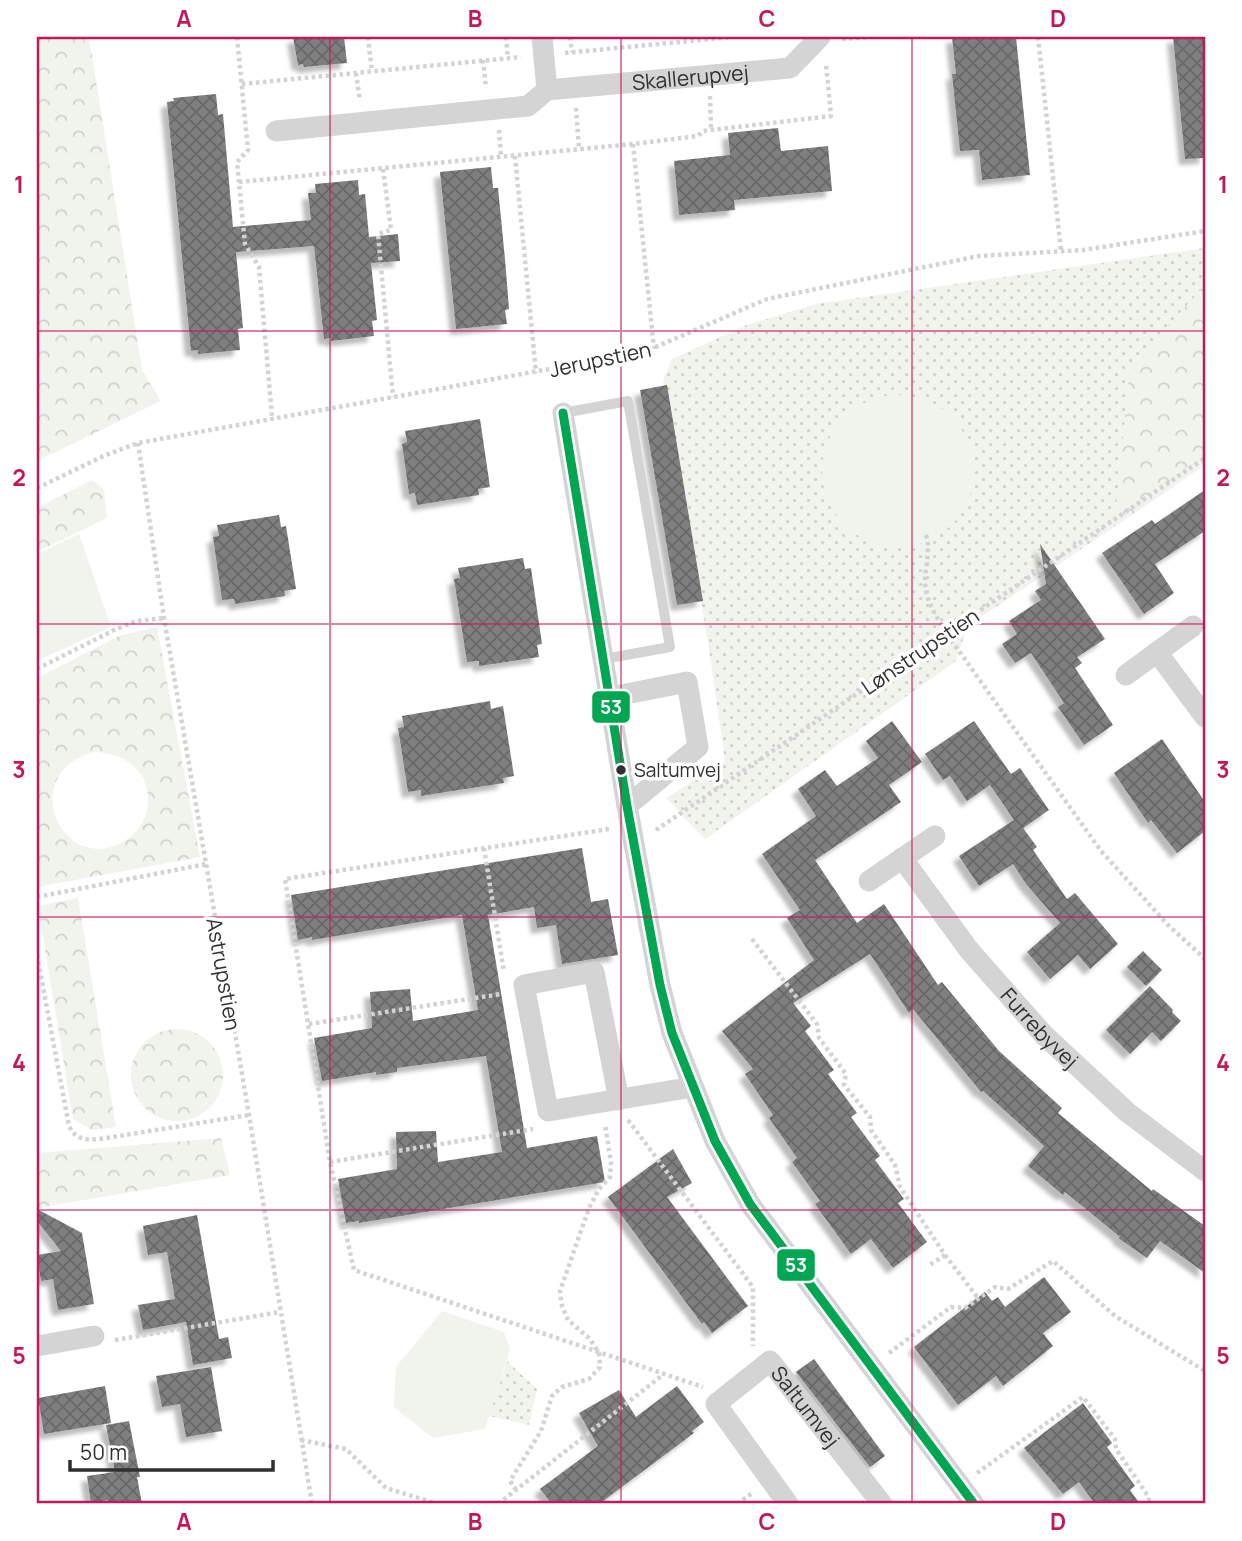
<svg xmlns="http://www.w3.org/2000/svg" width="1242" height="1541" font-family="Manrope,sans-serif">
	<defs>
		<pattern id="grass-dots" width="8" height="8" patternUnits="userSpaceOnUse" patternTransform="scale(1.75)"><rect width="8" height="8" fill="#f1f3ed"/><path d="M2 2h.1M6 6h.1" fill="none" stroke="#cfd1cc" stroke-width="1.8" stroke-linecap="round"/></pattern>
		<pattern id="forest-crowns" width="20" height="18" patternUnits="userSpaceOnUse" patternTransform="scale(1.75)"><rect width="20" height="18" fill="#f1f3ed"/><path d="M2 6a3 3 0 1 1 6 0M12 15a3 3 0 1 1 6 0" fill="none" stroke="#cfd1cc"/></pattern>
		<pattern id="building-cross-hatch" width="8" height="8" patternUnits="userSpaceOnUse" patternTransform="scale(1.75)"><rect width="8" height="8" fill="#7f7f7f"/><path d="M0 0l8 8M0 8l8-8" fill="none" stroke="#686868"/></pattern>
		<filter id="shadow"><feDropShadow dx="-6" dy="6" stdDeviation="2" flood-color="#0004"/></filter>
	</defs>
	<rect width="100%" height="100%" fill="#fff"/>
	<path fill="url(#grass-dots)" d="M1205 248V465L968 626 955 662 705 839 666 798 725 761 709 649 663 381 672 359 747 325 816 304Z
		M507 1361 537 1389 529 1425 489 1416Z"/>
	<path fill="url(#forest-crowns)" fill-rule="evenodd" d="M37 37H89L142 370 161 401 37 461Z
		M1205 285V465L1114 527 1130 368Z
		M92 480 104 490 107 518 37 552V508Z
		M157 627 200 857 37 887V678L119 636ZM94 752C127 753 154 774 147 810 144 825 134 836 121 843 61 874 16 774 94 752Z
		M78 898 116 1127 92 1130 73 1119 38 906Z
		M131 1075a46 46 0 1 1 92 0a46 46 0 1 1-92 0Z
		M221 1138 230 1175 37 1208V1153Z"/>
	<path fill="#f1f3ed" d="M822 471a76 76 0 1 1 152 0a76 76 0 1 1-152 0Z
		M79 534 111 627 37 661V554Z
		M442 1311 504 1332 510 1349 485 1429 433 1438 394 1407 396 1367Z"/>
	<path fill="url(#building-cross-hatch)" filter="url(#shadow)" d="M293 37H344L347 63 304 67 303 64 298 65Z
		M952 37H993V39L1016 37 1030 175 982 180 979 150 960 151 952 74H956Z
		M1173 37H1205V158L1185 159Z
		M216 94 218 115 223 114 233 227 311 220 308 193H316L315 184 358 180 359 195 365 194 369 237 398 234 400 261 371 263 377 320 372 321 374 336 331 341V338L324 339 314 246 236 252 243 328 238 329 240 350 198 354V350L191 351 167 102 174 101 173 98Z
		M778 128 781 151 828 146 832 191 734 200 735 210 679 215 674 161 730 155 728 133Z
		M491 167 493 188H498L505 259 509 309 505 310 507 324 456 329 440 172Z
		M667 385 703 601 677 605 640 390Z
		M480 419 490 487 478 489 479 495 417 505 415 493 409 494 402 444 407 442 405 431Z
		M1205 490V531L1155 564 1174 593 1144 614 1102 553 1152 520 1155 524Z
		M279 515 281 527 286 526 296 589 284 591 285 596 235 604 234 599 222 600 213 537 219 536 217 525Z
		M1040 544 1105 639 1077 657 1082 663 1075 668 1113 725 1084 745 1058 707 1064 703 1031 653 1015 663 1002 644 1017 634 1009 621 1041 600 1035 591 1046 584Z
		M523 558 525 569 531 568 542 644 537 645 539 657 479 666V661L467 662 454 579 460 578 458 568Z
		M490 701 491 709 503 706 514 776 503 778 504 783 446 792 421 796V790L408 792 398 728 404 727 402 716Z
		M892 721 922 762 889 785 901 802 815 860 857 923 884 904 938 985 942 982 999 1051 1062 1108 1058 1113 1152 1191 1153 1189 1205 1226V1273L1160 1241 1147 1258 1118 1238 1120 1237 1065 1192 1063 1195 1028 1166 1044 1146 983 1091 981 1092 913 1009 909 1013 870 954 793 1003 811 1026 805 1031 834 1070 828 1074 857 1113 851 1117 880 1156 875 1160 904 1199 898 1203 927 1242 893 1268 871 1239 851 1254 815 1204 820 1201 792 1162 797 1158 769 1118 773 1115 745 1074 753 1069 722 1031 814 960 787 918 800 910 762 854 816 816 798 789 825 770 837 786 878 758 866 741Z
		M974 721 1011 774 1020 768 1049 810 1023 828 1037 847 1033 850 1067 899 1075 893 1118 944 1090 969 1078 955 1050 979 1027 952 1060 923 1026 884 1013 864 979 886 959 856 1014 820 990 785 967 801 950 776 943 780 925 754Z
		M1162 739 1205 802V831L1177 853 1151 820 1148 823 1114 773Z
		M582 848 591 902 608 899 618 955 562 964 556 925 537 928 534 907 488 915 527 1148 597 1136 605 1182 359 1223V1221L346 1223 338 1179 397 1169 396 1132 436 1131 438 1162 502 1152 486 1056 397 1068V1072L376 1075V1072L322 1081 314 1038 372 1028 370 992 410 989 413 1021 478 1010 462 915 312 940V937L298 940 291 895Z
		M1143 951 1162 970 1146 986 1127 967Z
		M1150 986 1173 1010 1172 1012 1181 1021 1161 1041 1152 1032 1130 1054 1106 1030Z
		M673 1149 692 1183 667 1197 748 1306 712 1333 704 1322 702 1324 608 1197Z
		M37 1209 82 1233 94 1304 58 1310 53 1279 41 1281 37 1255 61 1251 37 1221Z
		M197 1215 219 1339 228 1337 232 1358 193 1365 186 1322 143 1330 138 1305 175 1299 167 1252 148 1255 143 1226Z
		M1044 1277 1071 1312 1043 1333 1053 1346 1003 1386 996 1376 958 1405 914 1347 985 1292 992 1301 998 1297 1005 1307Z
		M814 1359 885 1456 870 1467 796 1372Z
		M211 1367 222 1431 186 1437 180 1404 162 1407 156 1376Z
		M105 1386 111 1423 44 1434 38 1398Z
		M677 1386 704 1422 692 1431 694 1433 599 1504H552L540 1489 598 1446 579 1413 619 1390 636 1417Z
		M1083 1403 1112 1443 1107 1447 1135 1486 1130 1490 1140 1504H1095L1079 1482 1063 1494 1024 1448Z
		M129 1421 140 1477H137L142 1504H109L108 1500 91 1503 87 1476 115 1472 106 1425Z"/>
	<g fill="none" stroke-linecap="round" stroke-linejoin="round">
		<path stroke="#d3d3d3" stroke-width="4.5" stroke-dasharray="3.5 3.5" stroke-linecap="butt" d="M237 37 248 150 237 162 245 244 259 267 272 417
			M368 37 372 72
			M506 37 508 58
			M570 37 572 52
			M1038 37 1061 251
			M842 39 870 37
			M565 53 731 37
			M483 60 486 88
			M356 73 360 101
			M242 84 521 57
			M710 96 711 130
			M576 108 579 149
			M499 130 501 157
			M633 144 654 349
			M515 156 536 373
			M383 169 391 230 378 234 393 397
			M239 182 633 144 698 136 703 131 831 116 826 64
			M138 443 164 618 249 1115 312 1504
			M37 488 106 455 138 443 644 352 767 299 979 256 1083 250 1205 231
			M926 535C931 551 925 565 925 581 925 601 937 617 947 634L1101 851 1168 925 1205 959
			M37 669 114 630 137 621 164 618
			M609 829 285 879 330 1162 354 1270 703 1387
			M656 830 1205 458
			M484 848 504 972
			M37 897 206 864
			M752 939 817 1024 819 1038 846 1074 844 1085 870 1117 871 1130 895 1165 900 1187 945 1255 928 1266
			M37 955 69 1126C76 1140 85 1140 100 1139L249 1115
			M309 1024 501 994
			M628 1120 753 1287V1346
			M330 1162 533 1129
			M945 1255 978 1298
			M115 1340 280 1312
			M889 1353 951 1307 965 1308 995 1287 1008 1289 1053 1261 1115 1316 1205 1371
			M301 1440 346 1449 386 1488 438 1504
			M977 1473 1083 1397 1115 1439 1116 1449 1148 1496 1150 1504
			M516 1490 510 1481 541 1431 552 1396 562 1387 589 1379 600 1367 599 1353 590 1339 568 1320 562 1306 560 1291 589 1208 599 1189 610 1177 611 1163 605 1124
			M498 1504 664 1374
			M737 1504 754 1492"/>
		<path stroke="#d4d4d4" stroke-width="10" d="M563 413 628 401 670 647 604 659"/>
		<g stroke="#d4d4d4" stroke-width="21">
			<path d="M542 37 547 90"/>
			<path id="s1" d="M276 131 528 106 547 90 790 68 820 37"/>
			<path d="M563 413 627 806 660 985 672 1033 715 1141 750 1204 974 1504"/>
			<path d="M1157 652 1205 717"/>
			<path d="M1126 675 1193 626"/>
			<path d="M611 697 687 682 698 747 627 806"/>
			<path id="s2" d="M902 858 969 950 1044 1035 1127 1112 1205 1171"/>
			<path d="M869 881 935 836"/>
			<path d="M619 1100 594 972 524 985 548 1111 693 1087"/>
			<path d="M37 1346 94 1336"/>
			<path id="s3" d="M788 1504 716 1404 770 1361 882 1504"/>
		</g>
		<defs>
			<path id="bus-1" d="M563 413 627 806 660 985 672 1033 715 1141 750 1204 974 1504"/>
		</defs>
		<use href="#bus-1" stroke="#fff" stroke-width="14"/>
		<use href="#bus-1" stroke="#00a651" stroke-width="9"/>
	</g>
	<path fill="none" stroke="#c2185b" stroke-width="2" stroke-opacity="0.55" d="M330 37V1504M621 37V1504M912 37V1504M37 331H1205M37 624H1205M37 917H1205M37 1210H1205"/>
	<circle fill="#2f2f2f" stroke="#fff" stroke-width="2.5" cx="621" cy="770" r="6"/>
	<g text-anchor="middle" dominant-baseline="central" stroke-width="7" stroke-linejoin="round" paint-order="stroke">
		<g font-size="19" fill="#2f2f2f" stroke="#fff" text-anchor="start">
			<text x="634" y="770">Saltumvej</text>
		</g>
		<g font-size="21" fill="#2f2f2f" stroke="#fff">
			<text stroke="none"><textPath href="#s1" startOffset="422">Skallerupvej</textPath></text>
			<text transform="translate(600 359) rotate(-12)">Jerupstien</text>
			<text transform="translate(920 651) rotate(-34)">Lønstrupstien</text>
			<text transform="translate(224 974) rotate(80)">Astrupstien</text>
			<text stroke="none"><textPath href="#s2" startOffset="219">Furrebyvej</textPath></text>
			<text stroke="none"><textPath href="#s3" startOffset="250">Saltumvej</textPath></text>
		</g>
	</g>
	<g stroke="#fff" stroke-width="2.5">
		<rect x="591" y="690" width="40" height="34" rx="7" fill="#00a651"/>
		<rect x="776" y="1248" width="40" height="34" rx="7" fill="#00a651"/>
	</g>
	<g font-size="19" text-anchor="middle" font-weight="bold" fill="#fff">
		<text x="611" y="714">53</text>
		<text x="796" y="1272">53</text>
	</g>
	<rect width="1242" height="1541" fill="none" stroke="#ffffff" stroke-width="77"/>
	<path d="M70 1460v10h203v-10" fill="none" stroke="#2f2f2f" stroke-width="3.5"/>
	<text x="80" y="1460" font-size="21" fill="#2f2f2f" stroke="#ffffff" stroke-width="5" paint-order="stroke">50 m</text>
	<rect x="38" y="38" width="1166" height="1464" fill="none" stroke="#c2185b" stroke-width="2.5"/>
	<g font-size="23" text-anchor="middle" font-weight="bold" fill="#c2185b">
		<text x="184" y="27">A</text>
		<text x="475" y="27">B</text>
		<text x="767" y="27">C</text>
		<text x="1058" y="27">D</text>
		<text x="19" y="193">1</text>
		<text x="1223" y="193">1</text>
		<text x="19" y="486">2</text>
		<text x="1223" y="486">2</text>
		<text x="19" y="778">3</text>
		<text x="1223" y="778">3</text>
		<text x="19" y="1071">4</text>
		<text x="1223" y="1071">4</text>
		<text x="19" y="1364">5</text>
		<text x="1223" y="1364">5</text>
		<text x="184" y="1530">A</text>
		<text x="475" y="1530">B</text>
		<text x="767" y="1530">C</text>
		<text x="1058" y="1530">D</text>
	</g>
</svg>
